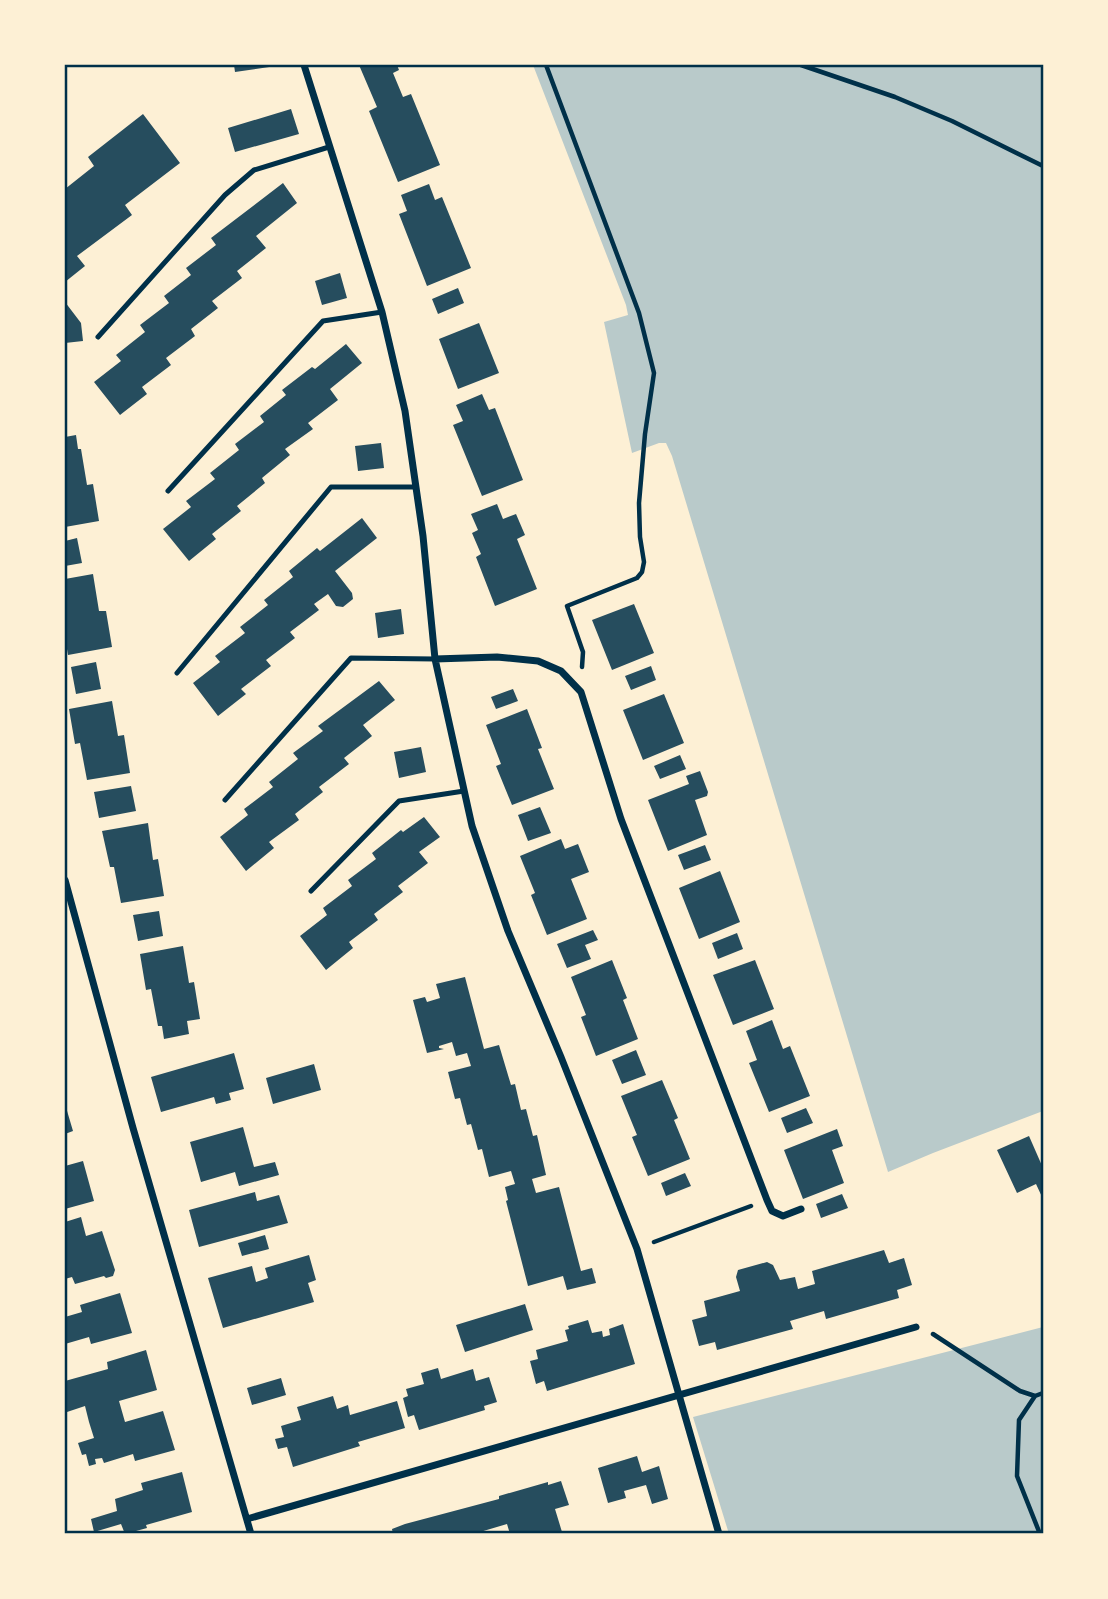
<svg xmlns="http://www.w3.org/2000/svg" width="1108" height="1599" font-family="Lato,sans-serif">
	<rect width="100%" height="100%" fill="#fdf0d5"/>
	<path fill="#b9caca" d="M533 65H1043V1111L933 1153 888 1172 672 456 666 443H659L632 453 604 322 628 315 626 305Z
		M1043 1327V1534H729L693 1417Z"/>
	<path fill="#264d5e" d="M234 65H276V66L235 72Z
		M359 65H397L399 70 393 73 403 97 411 94 440 165 398 182 369 111 377 107Z
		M291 109 299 134 235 152 228 128Z
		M143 114 180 163 125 205 132 215 77 256 85 266 65 282V189L94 166 88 157Z
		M283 183 297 203 256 236 266 248 237 271 242 278 212 301 218 308 191 329 195 336 166 358 171 365 142 387 147 394 120 415 94 382 121 361 116 355 145 332 140 325 169 303 164 296 191 275 186 268 216 245 211 238Z
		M429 184 435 200 442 197 471 268 427 286 399 214 407 211 401 195Z
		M340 273 347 298 322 305 315 281Z
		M458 288 464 303 438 314 432 299Z
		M65 302 81 323 83 341 65 343Z
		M479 323 499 373 458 389 439 339Z
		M346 344 362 363 330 389 338 400 308 423 313 429 285 449 290 455 262 478 265 483 237 506 241 511 212 534 216 539 189 561 163 529 191 507 186 501 215 479 210 473 239 450 235 444 264 422 260 416 286 395 282 390 312 367 315 369Z
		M482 394 489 410 495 408 523 480 482 496 453 425 463 421 456 405Z
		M76 435 78 449H81L87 485 93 484 99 521 65 527V437Z
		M381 443 384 468 358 471 355 446Z
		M497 504 503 519 516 514 525 535 517 539 537 589 495 606 476 557 481 554 472 533 478 530 471 514Z
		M362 518 377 538 335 571 352 593 353 599 343 607 336 606 328 594 314 604 319 610 290 632 295 638 266 660 271 666 241 689 246 694 218 716 193 683 220 662 215 656 245 633 240 627 268 605 264 600 293 577 289 571 317 548 320 551Z
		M77 538 82 563 65 566V541Z
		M93 574 99 611H106L112 647 68 655 65 637V579Z
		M634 604 654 653 612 670 592 620Z
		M401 609 404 634 378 638 375 613Z
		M96 662 101 689 76 694 71 667Z
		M651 666 656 680 631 690 625 676Z
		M379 681 395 700 363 725 372 736 344 758 349 764 319 787 323 792 295 814 299 820 269 842 274 848 246 871 220 837 248 815 244 809 273 787 269 782 298 759 293 753 323 731 318 726Z
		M513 689 518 701 496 709 491 697Z
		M664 694 684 743 643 760 623 710Z
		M112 701 118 736 124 735 130 773 87 780 80 743 75 744 69 709Z
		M527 709 542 748 538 749 554 789 512 805 496 766 501 764 486 725Z
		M421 747 426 772 399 778 394 752Z
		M680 755 686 769 660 779 654 766Z
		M700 771 708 792 707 796 695 800 707 835 668 851 648 800 689 784 686 776Z
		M131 786 136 811 99 818 94 792Z
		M540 807 551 833 528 841 518 815Z
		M424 817 440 837 419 852 428 863 398 886 403 892 374 914 378 920 349 942 353 948 326 970 300 936 327 915 323 908 352 886 348 880 376 859 372 853 401 830 403 832Z
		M148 823 153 860 158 859 164 896 121 903 114 867H110L102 831Z
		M561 839 565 849 578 844 589 872 571 879 587 919 547 935 531 895 535 893 520 856Z
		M705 845 711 860 684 870 678 855Z
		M720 871 740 922 699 939 679 888Z
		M159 911 163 936 138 941 133 915Z
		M593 930 598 940 585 945 591 959 567 968 557 944Z
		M737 933 743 949 718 959 712 943Z
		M183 946 189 983 194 982 200 1019 187 1021 189 1034 164 1039 162 1026H158L151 989 146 990 140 954Z
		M612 960 627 998 623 1000 638 1039 596 1056 581 1017 586 1015 571 977Z
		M755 960 774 1009 733 1025 713 975Z
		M465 977 484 1049 499 1045 511 1085 515 1084 521 1110 526 1109 533 1136 537 1135 546 1175 532 1179 536 1193 559 1187 581 1271 592 1268 596 1283 567 1290 563 1276 528 1286 506 1201 508 1200 505 1187 515 1184 511 1171 489 1177 482 1149 478 1150 471 1124 467 1125 460 1098 455 1099 448 1072 471 1066 467 1053 456 1056 452 1042 439 1046V1048L444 1049 427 1053 413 1000 425 997 427 1002 440 998 436 984Z
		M772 1020 783 1049 790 1046 810 1096 769 1112 749 1063 757 1060 746 1031Z
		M636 1050 646 1075 622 1084 612 1060Z
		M234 1053 244 1089 229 1093 231 1100 216 1104 214 1097 161 1112 151 1077Z
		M314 1064 321 1090 273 1104 266 1078Z
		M662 1080 678 1118 674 1120 690 1159 648 1176 632 1137 637 1135 621 1096Z
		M65 1104 73 1131 65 1134Z
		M806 1108 813 1123 787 1133 781 1118Z
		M243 1127 254 1167 275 1162 279 1175 239 1186 235 1172 201 1182 190 1142Z
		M837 1129 843 1146 832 1150 844 1183 803 1199 784 1150Z
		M1029 1136 1043 1168V1199L1036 1184 1017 1193 997 1150Z
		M83 1161 94 1201 65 1209V1166Z
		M685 1173 691 1186 666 1196 661 1183Z
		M255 1192 257 1201 279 1195 288 1223 199 1247 189 1210Z
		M842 1194 848 1208 821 1218 816 1204Z
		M81 1217 86 1236 102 1231 115 1270 113 1276 106 1278 104 1276 75 1284 72 1277 65 1279V1257H67L65 1249V1222Z
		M265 1235 269 1249 242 1256 238 1243Z
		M884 1250 889 1263 904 1258 912 1285 897 1290 899 1298 826 1319 824 1311 790 1321 793 1329 717 1350 715 1342 699 1346 692 1320 707 1316 704 1301 740 1291 736 1277 738 1270 767 1262 773 1265 780 1280 795 1277 798 1289 815 1284 812 1271Z
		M309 1255 316 1280 308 1283 314 1302 223 1328 208 1278 252 1266 256 1282 268 1278 265 1268Z
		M120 1293 132 1333 91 1344 89 1337 65 1344V1317L82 1312 80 1305Z
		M525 1304 533 1330 465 1352 456 1325Z
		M588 1320 592 1333 602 1331 603 1337 610 1335 609 1329 623 1324 635 1364 547 1391 544 1381 536 1384 530 1361 538 1359 536 1350 568 1341 565 1330 569 1329 568 1326Z
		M146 1350 157 1390 119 1401 125 1422 163 1411 175 1450 135 1461 133 1454 104 1463 102 1458 95 1459 96 1464 89 1466 86 1454 82 1455 78 1443 94 1438 89 1422 85 1406 67 1412 65 1381 108 1369 107 1362Z
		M438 1368 441 1379 473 1369 476 1381 489 1377 497 1402 484 1406 485 1410 419 1430 414 1415 408 1417 403 1398 408 1396 406 1389 424 1384 421 1373Z
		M281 1378 286 1395 252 1405 247 1388Z
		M333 1396 337 1409 348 1405 350 1415 397 1401 405 1428 358 1442 360 1446 293 1467 287 1447 278 1449 275 1439 284 1437 281 1426 301 1420 297 1407Z
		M637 1456 642 1472 659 1466 668 1499 652 1504 646 1485 624 1491 626 1498 608 1503 598 1468Z
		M182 1472 192 1512 146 1525 147 1528 125 1534 121 1524 94 1532 91 1519 117 1511 115 1499 143 1490 141 1483Z
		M561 1481 569 1505 555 1509 562 1532 510 1534 507 1524 480 1532V1534H393L392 1529 405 1524 499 1499V1496L548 1482V1485Z"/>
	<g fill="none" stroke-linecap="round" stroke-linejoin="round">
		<path stroke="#003049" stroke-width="4.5" d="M546 65 639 313 654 373 645 434 639 503 640 537 644 562 642 572 637 578 567 606 583 652 582 667
			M801 65 895 97 952 121 1043 166
			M654 1242 751 1206
			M933 1334 1020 1391 1035 1396 1043 1393
			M1035 1396 1019 1420 1017 1476 1040 1534"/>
		<path stroke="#003049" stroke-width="5" d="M98 337 225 195 254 170 329 147
			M168 491 323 321 382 312
			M177 673 331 487H416
			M225 800 351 658 435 659
			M311 891 399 801 464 791"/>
		<path stroke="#003049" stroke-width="7" d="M304 65 382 312 405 411 423 536 435 659 472 826 508 931 561 1057 637 1249 719 1534
			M435 659 497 657 538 661 561 671 581 692 621 819 767 1200 772 1211 783 1216 801 1209
			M65 880 133 1128 251 1534
			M247 1519 916 1327"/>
	</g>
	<rect width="1108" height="1599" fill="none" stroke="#fdf0d5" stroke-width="133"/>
	<rect x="66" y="66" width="976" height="1466" fill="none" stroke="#003049" stroke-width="2.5"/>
</svg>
